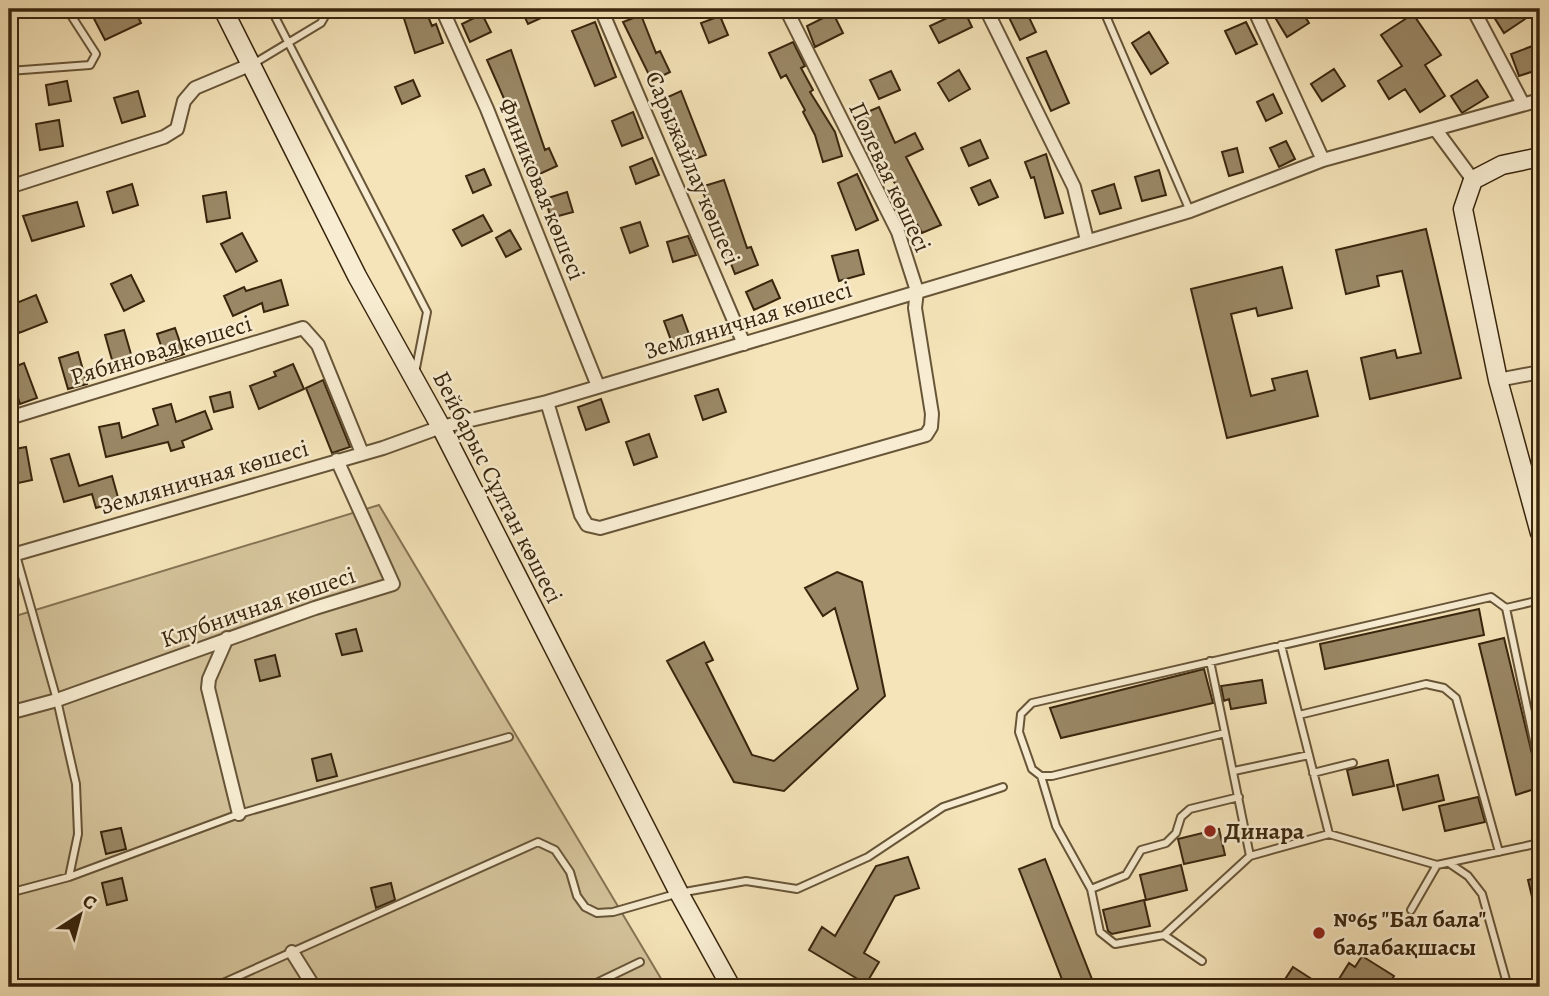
<svg xmlns="http://www.w3.org/2000/svg" width="1549" height="996" font-family="Alegreya,serif">
	<rect width="100%" height="100%" fill="#f5e4b9"/>
	<filter id="stains"><feTurbulence type="fractalNoise" baseFrequency=".00286" numOctaves="4"/><feColorMatrix values="0 0 0 0 .2 0 0 0 0 .09 0 0 0 0 .02 0 0 0 .5 -.17"/></filter>
	<radialGradient id="worn" r=".72"><stop offset=".6" stop-color="#630" stop-opacity="0"/><stop offset="1" stop-color="#630" stop-opacity=".3"/></radialGradient>
	<path fill="#d5c49c" stroke="#867454" stroke-width="2" d="M379 505 666 987H9V618Z"/>
	<path fill="#9a8866" stroke="#38250d" stroke-width="2" d="M89 9H134L141 23 105 40Z
		M401 9H425L432 26 436 24 443 43 415 53Z
		M521 9H561L528 24Z
		M1005 9H1025L1036 32 1020 40Z
		M1281 9H1300L1309 23 1287 37 1273 14Z
		M1500 9H1519L1525 19 1504 33 1492 14Z
		M964 10 972 27 939 43 930 26Z
		M833 13 843 33 815 47 807 26Z
		M482 14 491 32 470 42 462 24Z
		M1413 14 1441 55 1425 65 1445 96 1420 112 1405 89 1389 99 1378 81 1402 66 1381 35Z
		M641 15 656 53 660 51 670 72 652 81 623 22Z
		M720 16 728 35 709 43 701 23Z
		M595 22 616 77 595 86 572 31Z
		M1246 22 1257 44 1236 54 1225 31Z
		M1149 32 1168 63 1151 74 1132 43Z
		M793 42 805 66 801 68 813 90 810 92 835 132 842 156 823 162 815 135 803 112 805 110 786 75 781 78 769 53Z
		M1538 44 1540 69 1519 76 1511 54Z
		M511 50 545 150 549 148 557 166 531 178 523 160 513 119 487 60Z
		M1046 51 1069 103 1051 111 1027 58Z
		M1334 69 1345 86 1322 101 1311 84Z
		M959 70 970 89 949 101 938 83Z
		M891 71 900 90 879 99 870 80Z
		M413 80 420 96 402 104 395 87Z
		M1477 80 1488 97 1462 113 1451 96Z
		M67 81 71 101 49 105 46 85Z
		M138 91 145 116 122 123 114 98Z
		M681 91 706 155 686 162 673 126 668 128 657 102Z
		M1273 94 1282 113 1266 121 1257 102Z
		M879 107 895 143 915 133 923 149 906 157 941 225 922 233 858 116Z
		M633 112 643 138 622 146 612 121Z
		M59 120 63 146 40 150 36 124Z
		M980 140 988 158 969 166 961 148Z
		M1286 141 1295 159 1279 167 1270 148Z
		M1237 148 1243 172 1229 176 1222 152Z
		M1046 154 1063 213 1045 218 1034 177 1031 178 1025 162Z
		M652 158 659 175 636 184 630 167Z
		M484 169 491 185 473 193 466 176Z
		M1159 170 1166 195 1142 201 1135 177Z
		M857 174 878 220 856 230 838 183Z
		M724 180 747 248 751 247 758 265 735 274 701 187Z
		M990 180 998 197 979 205 971 188Z
		M132 184 138 205 113 213 107 192Z
		M1114 184 1121 208 1100 214 1092 191Z
		M226 192 230 218 207 222 203 196Z
		M567 192 573 212 551 218 545 199Z
		M77 202 84 226 32 241 23 216Z
		M483 215 492 231 462 246 453 230Z
		M640 222 648 246 630 253 621 228Z
		M1426 229 1461 378 1370 399 1361 358 1395 350 1397 358 1421 353 1402 271 1377 276 1379 286 1346 294 1336 250Z
		M510 230 521 249 506 257 496 238Z
		M242 233 257 261 236 272 221 244Z
		M688 236 696 255 673 262 667 242Z
		M858 250 864 274 839 281 832 256Z
		M1282 267 1292 308 1258 316 1256 308 1231 314 1251 396 1275 390 1272 379 1307 371 1318 416 1227 438 1191 289Z
		M131 275 144 301 124 311 111 284Z
		M281 280 288 305 264 312 262 303 233 316 224 296 244 287 246 291Z
		M772 280 780 298 754 310 746 292Z
		M36 295 47 322 19 333 9 306Z
		M682 315 690 337 672 343 664 321Z
		M175 328 184 354 166 360 157 334Z
		M124 330 133 361 114 367 105 335Z
		M78 352 87 384 68 389 59 358Z
		M24 363 37 398 20 404 9 369Z
		M293 364 304 389 259 409 250 386 276 376 274 372Z
		M323 380 350 447 332 453 306 388Z
		M718 389 726 412 703 420 695 396Z
		M230 392 233 407 214 412 210 397Z
		M601 399 609 422 586 430 578 407Z
		M171 404 176 422 205 411 212 429 182 441 184 447 171 451 168 442 106 457 99 427 119 423 122 438 158 425 153 409Z
		M649 434 657 457 634 465 626 442Z
		M26 447 32 480 9 485V450Z
		M69 454 79 486 112 476 119 501 96 508 92 494 64 502 51 459Z
		M837 572 862 582 885 696 784 791 734 782 667 661 704 642 713 660 706 663 752 755 774 761 858 689 835 608 823 616 805 588Z
		M1479 609 1484 635 1325 669 1320 644Z
		M356 629 362 651 342 655 336 634Z
		M1504 638 1540 787 1516 795 1479 644Z
		M275 655 280 676 260 681 255 660Z
		M1204 669 1213 703 1061 738 1050 708Z
		M1262 680 1266 703 1231 709 1229 699 1224 701 1221 686Z
		M331 754 337 776 317 781 312 759Z
		M1388 760 1394 786 1353 795 1347 770Z
		M1438 775 1444 800 1403 810 1397 785Z
		M1478 797 1485 822 1445 831 1439 806Z
		M121 828 126 849 106 854 101 832Z
		M1219 829 1225 855 1184 864 1178 839Z
		M908 857 919 888 895 896 864 953 879 962 866 984 809 950 822 927 835 936 876 866Z
		M1045 859 1095 987H1065L1019 869Z
		M1181 865 1187 890 1146 900 1140 875Z
		M1540 877V914H1536L1528 880Z
		M122 878 127 900 107 905 102 883Z
		M391 883 395 900 376 908 371 888Z
		M1144 900 1150 926 1112 934 1108 931 1103 910Z
		M1362 956 1394 976 1387 987H1334L1349 963 1355 967Z
		M1293 967 1324 987H1280Z"/>
	<g fill="none" stroke-linecap="round" stroke-linejoin="round">
		<defs>
			<path id="lane" d="M271 9 427 312 415 373
				M1103 9 1190 211
				M253 64 321 23 329 9
				M9 71 90 65 96 54 67 9
				M16 555 57 700 76 784 78 834 69 877
				M1506 608 1540 600
				M1281 645 1329 834
				M1210 661 1225 733
				M1299 715 1426 684 1444 688 1456 698 1499 852
				M1234 771 1309 755
				M1313 773 1353 763
				M1041 776 1056 826 1091 889 1100 932 1115 944 1164 935
				M1250 856 1225 733 1052 776H1041L1032 769 1019 732 1021 714 1032 703 1491 597 1506 608 1540 769
				M1449 863 1468 876 1482 894 1508 987
				M1091 889 1126 875 1141 850 1166 843 1176 833 1181 817 1190 809 1239 797
				M9 893 69 877 239 814 509 737
				M1411 910 1437 865
				M1202 961 1164 935 1250 856 1329 834 1437 865 1540 843
				M214 987 538 842 555 850 570 872 577 896 585 907 597 913 613 912 679 893 746 881 797 889 868 857 943 807 1003 787
				M588 987 640 962"/>
			<path id="street" d="M442 9 487 109 598 386
				M601 9 744 344
				M986 9 1074 187 1087 240
				M1254 9 1323 160
				M1473 9 1523 104
				M1436 130 1473 180
				M9 187 164 137 177 129 184 101 195 88 252 64
				M1498 380 1540 372
				M547 402 581 515 587 525 600 528 926 435 931 427 932 414 915 308 917 291 898 232 786 9
				M9 418 303 328 318 345 362 453
				M9 556 383 448 441 427 547 402 1190 211 1323 160 1540 100
				M227 638 209 679 208 688 239 814
				M9 713 57 700 315 608 393 584 337 460
				M292 952 314 987"/>
			<path id="secondary" d="M223 9 357 276 441 427 679 893 731 987
				M1540 157 1502 165 1473 180 1463 209 1498 380 1540 533"/>
		</defs>
		<use href="#lane" stroke="#675538" stroke-width="10"/>
		<use href="#street" stroke="#675538" stroke-width="16"/>
		<use href="#secondary" stroke="#38250d" stroke-width="21"/>
		<use href="#lane" stroke="#f8edd2" stroke-width="6"/>
		<use href="#street" stroke="#f8edd2" stroke-width="12"/>
		<use href="#secondary" stroke="#f8edd2" stroke-width="18"/>
	</g>
	<g fill="#8f2418" stroke="#f8edd2" stroke-width="2.5">
		<circle cx="1210" cy="831" r="7"/>
		<circle cx="1319" cy="933" r="7"/>
	</g>
	<g text-anchor="middle" dominant-baseline="central" stroke-width="5" stroke-linejoin="round" paint-order="stroke">
		<g font-size="24" fill="#38250d" stroke="#f8edd2">
			<text transform="translate(693 168) rotate(67)">Сарыжайлау көшесі</text>
			<text transform="translate(890 177) rotate(65)">Полевая көшесі</text>
			<text transform="translate(542 189) rotate(68)">Финиковая көшесі</text>
			<text transform="translate(748 320) rotate(-17)">Земляничная көшесі</text>
			<text transform="translate(161 350) rotate(-17)">Рябиновая көшесі</text>
			<text transform="translate(204 477) rotate(-16)">Земляничная көшесі</text>
			<text transform="translate(498 487) rotate(63)">Бейбарыс Сұлтан көшесі</text>
			<text transform="translate(258 607) rotate(-19)">Клубничная көшесі</text>
		</g>
		<g font-size="24" font-weight="bold" fill="#38250d" stroke="#f8edd2" text-anchor="start">
			<text x="1224" y="831">Динара</text>
			<text x="1333" y="919">№65 "Бал бала"<tspan x="1333" dy="28">балабақшасы</tspan></text>
		</g>
	</g>
	<rect width="1549" height="996" fill="none" stroke="#f5e4b9" stroke-width="35"/>
	<rect x="10" y="10" width="1528" height="975" fill="none" stroke="#38250d" stroke-width="3.5"/>
	<rect x="18" y="18" width="1514" height="961" fill="none" stroke="#38250d" stroke-width="2"/>
	<g transform="translate(80 915) rotate(36)" stroke="#f8edd2" stroke-width="5" paint-order="stroke">
	<path d="M0-5L12 26L0 18L-12 26Z" fill="#38250d"/>
	<text y="-10" font-size="19" font-weight="bold" text-anchor="middle" fill="#38250d">С</text>
	</g>
	<rect width="100%" height="100%" filter="url(#stains)"/>
	<rect width="100%" height="100%" fill="url(#worn)"/>
</svg>
